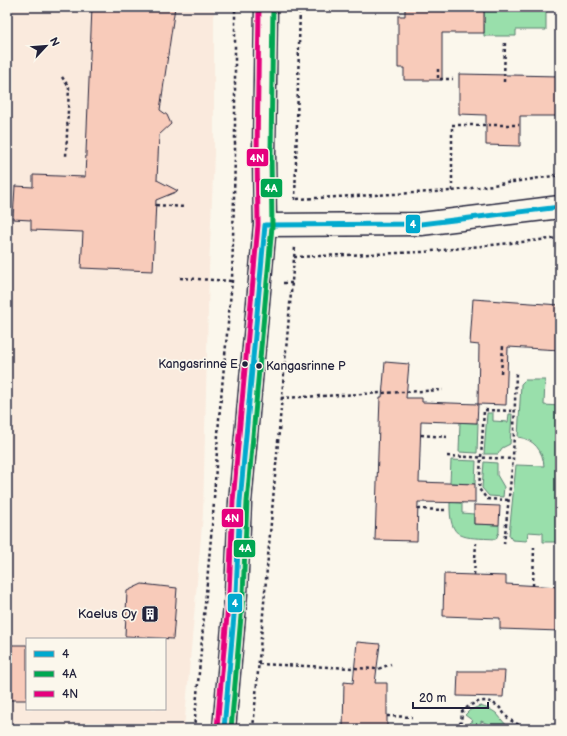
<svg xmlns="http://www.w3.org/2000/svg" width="567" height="736" font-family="'Balsamiq Sans',sans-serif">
	<rect width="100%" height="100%" fill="#fbf7ec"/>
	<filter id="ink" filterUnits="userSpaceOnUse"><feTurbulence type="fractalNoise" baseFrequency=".025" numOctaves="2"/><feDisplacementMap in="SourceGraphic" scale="8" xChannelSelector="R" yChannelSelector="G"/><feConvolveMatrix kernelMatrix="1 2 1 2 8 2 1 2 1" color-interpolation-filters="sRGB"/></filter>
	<g filter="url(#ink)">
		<path fill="#faeadd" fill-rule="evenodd" d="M7 7H214V154L209 269 203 514 184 729H7ZM27 639H165V709H27Z"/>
		<path fill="#99dfab" stroke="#5e8073" d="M484 7H546V30H516V36H484Z
			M525 380H545L544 405 560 406V542H543V533L528 532 527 541 512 540 509 535 516 465 544 466C543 451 534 439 518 437L521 384Z
			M487 413H493V421L508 422 509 414H512L510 444 502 448 498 454H484Z
			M460 422 478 423 477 453 459 452Z
			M451 460 476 461 475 484 450 483Z
			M484 462 497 463V475L504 487 503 497 489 496 482 488Z
			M450 502 462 503V513L474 514V524L499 525V532L496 539C463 537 449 542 450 502Z
			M480 706C486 708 491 709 496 713 504 721 504 727 517 729H499L481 721V729H460L473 721 465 715 470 710Z"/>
		<path fill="#f8cbba" stroke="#22223b" d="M92 7H175L160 110 167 115 171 124 159 135 157 180 178 191 156 200 153 271 81 268 83 232 31 230V220L13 219 15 186 33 187V175L85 177Z
			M405 7H442V11L484 10V33H442V80H404V68H398V16H405Z
			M459 74 560 76V116H520V146L486 145V115L459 114Z
			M473 299 560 305V350L508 347 506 405 478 404 477 423 421 421 419 482 475 484V503L418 502 417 541 375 540 380 397H382L385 362 409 364 406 398H422V402L478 404 479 345 470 344Z
			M474 505 500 506 499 525 474 524Z
			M444 574 506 576V584L560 587V631L500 629V618L443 616Z
			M142 584 177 588 173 639 125 636 127 591Z
			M357 642 380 644 375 683H387V729H343L344 682 353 683Z
			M7 645H27V700H7Z
			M458 671H505L503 697 457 696Z"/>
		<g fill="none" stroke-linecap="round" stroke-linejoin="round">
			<defs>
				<path id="secondary" d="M265 225 421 224 560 207
					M224 729 236 593 240 502 265 225 264 154 266 7"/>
			</defs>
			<use href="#secondary" stroke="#22223b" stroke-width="25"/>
			<path stroke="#22223b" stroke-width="2.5" stroke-dasharray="3 3" stroke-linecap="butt" d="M438 69V79H453
				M62 77 69 87 66 157
				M504 82 505 41
				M452 191V125H519
				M297 199 452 191 560 175
				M295 200 300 7
				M156 205 185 207
				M294 257 423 252 560 238
				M180 278 232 281
				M283 283H292
				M501 373 503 346
				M281 398 443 390
				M421 435 447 437
				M447 456 513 459
				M214 498 219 419 232 281 235 154V7
				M508 500 487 499 479 489 484 410 515 411
				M418 509 445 510
				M504 544 513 459 516 373
				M474 575 476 543
				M533 586 534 546
				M259 664 378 669 391 664
				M387 716 412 717
				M194 729 214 503
				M253 729 295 247
				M456 729 461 722 462 712C472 702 486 696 499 707 502 710 504 714 507 717 512 723 523 726 530 729"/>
			<use href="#secondary" stroke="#fbf7ec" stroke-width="22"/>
			<defs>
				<path id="bus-1" d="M265 225 421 224 560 207
					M224 729 236 593 240 502 265 225"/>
				<path id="bus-2" d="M231 729 243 594 247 502 272 226 271 154 273 7"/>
				<path id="bus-3" d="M217 728 229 593 233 501 258 225 257 154 259 7"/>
			</defs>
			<use href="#bus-1" stroke="#fbf7ec" stroke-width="8"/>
			<use href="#bus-2" stroke="#fbf7ec" stroke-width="8"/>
			<use href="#bus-3" stroke="#fbf7ec" stroke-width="8"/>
			<use href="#bus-1" stroke="#00a9ce" stroke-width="5"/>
			<use href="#bus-2" stroke="#00a651" stroke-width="5"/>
			<use href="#bus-3" stroke="#e5007d" stroke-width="5"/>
		</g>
	</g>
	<defs>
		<symbol id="building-square" viewBox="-11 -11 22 22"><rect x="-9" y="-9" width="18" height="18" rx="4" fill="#22223b" stroke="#fbf7ec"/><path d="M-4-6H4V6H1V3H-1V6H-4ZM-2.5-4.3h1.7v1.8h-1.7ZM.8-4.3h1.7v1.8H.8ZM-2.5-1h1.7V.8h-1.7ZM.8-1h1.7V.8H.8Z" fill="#fff"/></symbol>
	</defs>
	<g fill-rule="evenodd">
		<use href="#building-square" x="140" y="604" width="20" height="20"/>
	</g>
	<g fill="#22223b" stroke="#fbf7ec" stroke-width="1.5">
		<circle cx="245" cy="364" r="3.5"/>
		<circle cx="259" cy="366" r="3.5"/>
	</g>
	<g text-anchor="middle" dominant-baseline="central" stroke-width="3.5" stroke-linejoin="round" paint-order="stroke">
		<g font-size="12" fill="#22223b" stroke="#fbf7ec" text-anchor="end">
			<text x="238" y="364">Kangasrinne E</text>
			<text x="266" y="366" text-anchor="start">Kangasrinne P</text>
		</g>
		<g font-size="13" fill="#22223b" stroke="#fbf7ec" text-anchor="end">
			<text x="137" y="614">Kaelus Oy</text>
		</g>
	</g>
	<g stroke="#fbf7ec" stroke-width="1.5">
		<rect x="246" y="148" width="23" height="19" rx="4" fill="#e5007d"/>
		<rect x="260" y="178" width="23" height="20" rx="4" fill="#00a651"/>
		<rect x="405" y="214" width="16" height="20" rx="4" fill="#00a9ce"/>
		<rect x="221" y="508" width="23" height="20" rx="4" fill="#e5007d"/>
		<rect x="233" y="539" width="23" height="19" rx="4" fill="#00a651"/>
		<rect x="227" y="593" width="16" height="20" rx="4" fill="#00a9ce"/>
	</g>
	<g font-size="11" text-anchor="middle" font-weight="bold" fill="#fff">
		<text x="257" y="162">4N</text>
		<text x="271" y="192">4A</text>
		<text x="413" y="228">4</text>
		<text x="232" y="522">4N</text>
		<text x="245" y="552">4A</text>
		<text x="235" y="607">4</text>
	</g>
	<rect width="567" height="736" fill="none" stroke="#fbf7ec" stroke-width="24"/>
	<rect x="12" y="12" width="543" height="712" fill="none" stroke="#22223b" stroke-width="1.5" filter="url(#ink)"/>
	<rect x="26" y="638" width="140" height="72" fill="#fbf7ec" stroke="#a4a2a5"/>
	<rect x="34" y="651" width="20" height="6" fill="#00a9ce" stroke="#a4a2a5"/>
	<text x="62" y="658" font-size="12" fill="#22223b">4</text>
	<rect x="34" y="671" width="20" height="6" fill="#00a651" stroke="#a4a2a5"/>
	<text x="62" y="678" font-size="12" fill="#22223b">4A</text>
	<rect x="34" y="691" width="20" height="6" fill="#e5007d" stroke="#a4a2a5"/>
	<text x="62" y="698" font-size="12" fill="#22223b">4N</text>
	<g transform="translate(46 46) rotate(64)" stroke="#fbf7ec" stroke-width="3" paint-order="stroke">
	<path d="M0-3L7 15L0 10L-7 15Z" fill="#22223b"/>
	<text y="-6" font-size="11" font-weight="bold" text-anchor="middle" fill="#22223b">N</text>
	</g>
	<path d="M413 702v6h75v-6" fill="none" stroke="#22223b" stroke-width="2"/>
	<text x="419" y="702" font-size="12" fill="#22223b" stroke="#fbf7ec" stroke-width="3" paint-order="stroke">20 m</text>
</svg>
